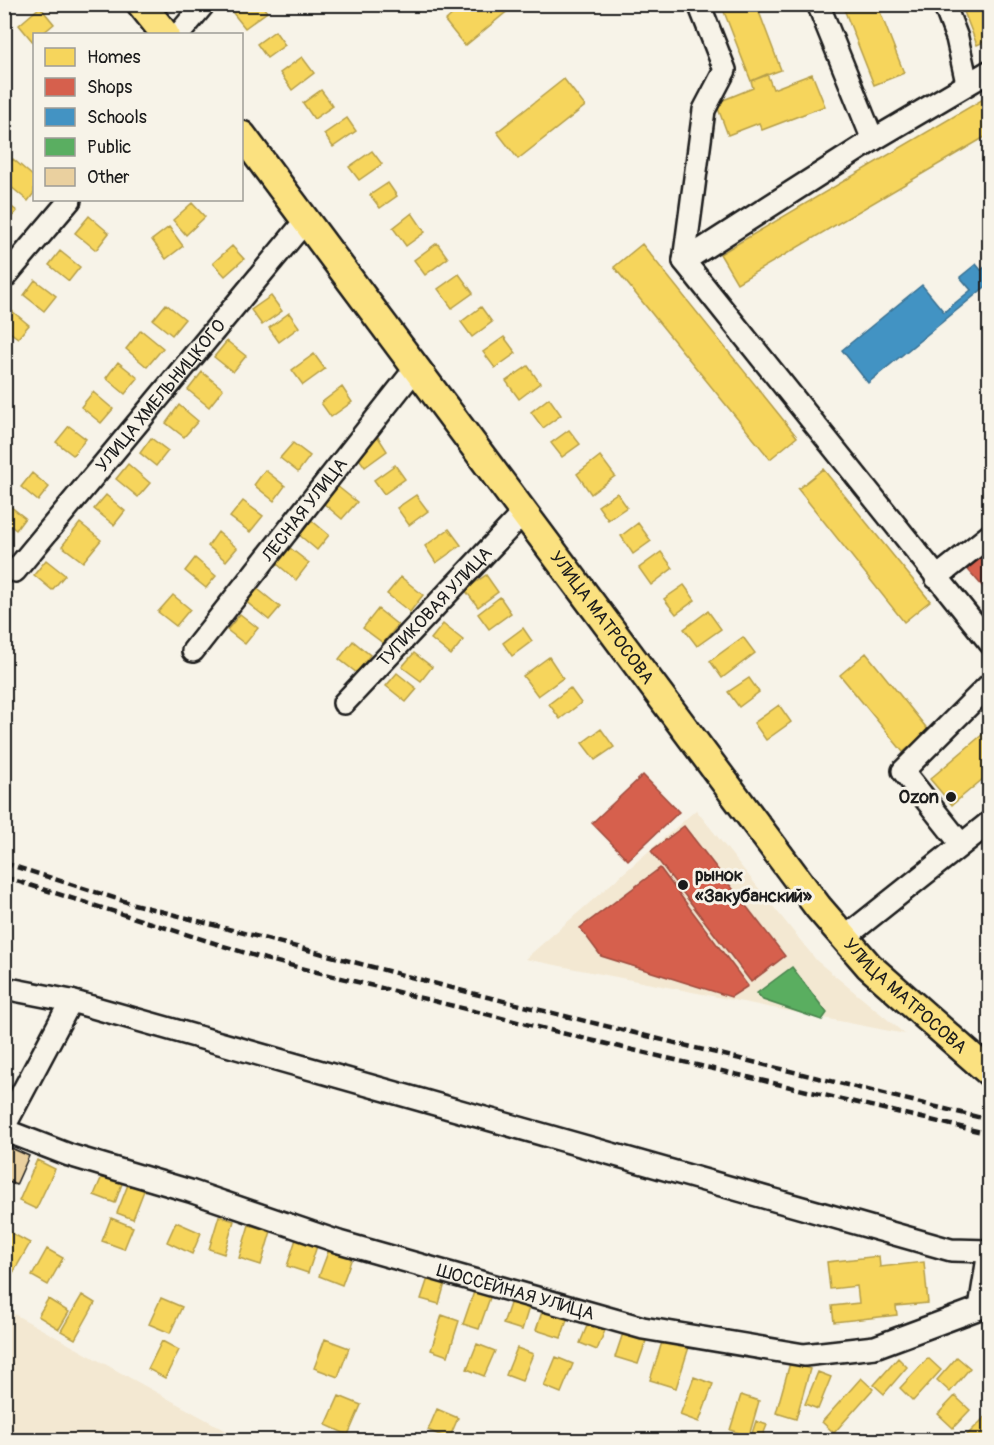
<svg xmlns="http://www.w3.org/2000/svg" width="994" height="1445" font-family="Pangolin,sans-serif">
	<rect width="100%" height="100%" fill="#f7f3e8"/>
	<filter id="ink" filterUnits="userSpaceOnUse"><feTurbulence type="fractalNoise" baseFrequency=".0167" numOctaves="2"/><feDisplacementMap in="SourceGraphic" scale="12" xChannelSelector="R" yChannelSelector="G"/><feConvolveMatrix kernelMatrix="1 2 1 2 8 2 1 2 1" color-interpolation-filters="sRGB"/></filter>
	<g filter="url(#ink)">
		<path fill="#f3e8d2" d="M696 810 817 961 905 1034 525 959Z
			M5 1309 243 1440H5Z"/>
		<path fill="#f6d55c" stroke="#b59e49" stroke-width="1.5" d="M244 4H261L267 12 245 28 233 13Z
			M464 4H516L465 46 445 21Z
			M721 4H756L781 70 751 81Z
			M842 4H877L904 73 874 85Z
			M961 4H990V39L977 45Z
			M40 7 54 24 42 34H34L33 42 19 25Z
			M275 31 285 45 267 58 257 44Z
			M302 57 314 73 292 90 280 73Z
			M767 74 773 89 812 74 825 106 762 130 759 123 728 135 716 103 753 88 751 81Z
			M564 79 585 106 518 159 497 132Z
			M321 90 333 106 314 119 303 103Z
			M990 95V134L737 283 720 254Z
			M347 118 356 131 333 147 324 134Z
			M372 151 382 164 359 180 349 167Z
			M13 159 34 177V193L28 201 4 181V169Z
			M388 183 397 196 380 208 370 195Z
			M4 201 17 211 4 226Z
			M192 203 205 217 186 235 173 220Z
			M412 213 425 232 406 246 393 228Z
			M89 216 109 233 96 250 75 233Z
			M169 227 183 246 166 259 152 240Z
			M437 243 448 258 425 275 414 260Z
			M642 244 797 437 770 459 614 267Z
			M232 246 244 259 225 276 213 263Z
			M60 251 80 267 69 281 49 265Z
			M459 274 473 293 452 308 438 289Z
			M35 280 56 296 44 311 24 295Z
			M271 296 282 311 262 325 251 310Z
			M166 304 185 319 172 335 153 320Z
			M481 307 492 322 472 337 461 322Z
			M12 311 29 325 18 338 4 328V321Z
			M289 313 299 327 279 342 269 328Z
			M141 330 163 348 147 367 126 349Z
			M504 337 516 353 495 368 483 352Z
			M227 341 246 356 233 372 214 357Z
			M314 354 325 369 303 385 292 370Z
			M118 362 138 378 125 394 106 378Z
			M528 366 540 383 519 399 506 381Z
			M202 372 223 389 209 407 188 390Z
			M342 387 352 402 331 417 321 403Z
			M93 392 113 409 101 423 81 407Z
			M549 398 561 415 543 428 531 412Z
			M179 405 198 421 184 437 166 423Z
			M69 426 86 439 73 455 56 442Z
			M569 430 580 444 562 457 551 443Z
			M378 437 387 451 365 467 355 453Z
			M151 438 168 451 156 466 140 453Z
			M293 443 310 456 298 472 280 458Z
			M600 456 615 476 591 494 577 474Z
			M128 464 150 483 138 497 116 479Z
			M395 465 405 479 384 494 374 480Z
			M823 469 930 601 904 622 798 489Z
			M265 470 285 486 274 501 254 485Z
			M32 473 49 487 38 501 21 487Z
			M337 486 357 502 342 519 323 503Z
			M617 493 627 507 608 520 598 506Z
			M106 495 125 511 114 525 94 509Z
			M416 495 428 511 409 525 397 508Z
			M243 501 263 516 250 532 230 517Z
			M6 503 25 518 16 530 4 521Z
			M310 519 329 535 317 550 298 534Z
			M80 523 101 540 83 562 62 546Z
			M638 523 651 541 633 554 621 536Z
			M449 529 461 545 436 563 425 546Z
			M218 532 237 548 226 561 208 546Z
			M290 548 309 563 296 580 277 564Z
			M661 552 673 568 651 585 639 568Z
			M195 558 216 576 206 588 185 571Z
			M46 560 65 575 52 590 34 575Z
			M486 575 498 592 478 607 465 590Z
			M401 577 423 595 410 612 387 594Z
			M684 585 695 600 676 614 664 599Z
			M254 586 280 607 269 620 244 600Z
			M173 595 190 609 176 626 158 612Z
			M500 597 511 613 489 629 478 614Z
			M378 609 398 625 383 643 363 628Z
			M708 611 721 629 697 646 684 629Z
			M240 614 258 628 245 644 227 630Z
			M443 624 463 640 451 655 431 639Z
			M523 628 532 641 512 656 503 643Z
			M743 637 755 653 722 678 710 661Z
			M353 641 370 655 357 673 339 659Z
			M414 653 432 667 421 681 402 667Z
			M866 653 929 731 903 752 840 675Z
			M549 657 563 678 538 696 523 676Z
			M397 673 417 689 406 702 386 686Z
			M749 678 759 692 739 707 728 692Z
			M570 688 581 703 560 719 549 704Z
			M779 705 791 722 766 740 754 723Z
			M990 728V773L952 805 930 779Z
			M601 729 614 747 595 760 582 743Z
			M37 1160 55 1169 36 1209 19 1201Z
			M103 1174 123 1181 115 1203 94 1195Z
			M129 1182 145 1188 133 1219 117 1213Z
			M219 1216 234 1221 224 1254 209 1249Z
			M111 1218 133 1227 124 1249 102 1241Z
			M176 1222 201 1233 192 1254 167 1242Z
			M249 1225 271 1231 261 1265 239 1258Z
			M6 1230 30 1243 13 1273 4 1269Z
			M296 1239 317 1246 308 1273 287 1266Z
			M330 1247 353 1255 342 1285 319 1276Z
			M47 1249 63 1258 48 1285 32 1276Z
			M879 1256 880 1267 924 1262 928 1303 896 1306 897 1315 834 1322 832 1306 859 1303 857 1286 830 1289 827 1262Z
			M429 1275 446 1280 439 1304 421 1299Z
			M476 1286 492 1292 479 1329 463 1324Z
			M82 1295 95 1303 75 1339 61 1331Z
			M161 1298 182 1307 170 1333 149 1324Z
			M512 1298 530 1304 522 1330 503 1324Z
			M48 1299 69 1312 59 1329 38 1316Z
			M544 1306 569 1314 561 1338 536 1330Z
			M442 1315 459 1321 448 1356 431 1350Z
			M589 1321 606 1328 597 1350 580 1343Z
			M623 1333 646 1341 638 1364 615 1357Z
			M325 1339 349 1348 338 1377 314 1368Z
			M663 1339 689 1347 676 1388 650 1380Z
			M162 1341 179 1350 165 1378 148 1369Z
			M477 1344 495 1351 484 1376 467 1369Z
			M517 1348 533 1354 522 1381 506 1375Z
			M556 1357 573 1364 561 1393 544 1386Z
			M957 1357 970 1368 950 1392 937 1380Z
			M898 1358 907 1367 884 1394 874 1385Z
			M928 1358 941 1370 913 1401 900 1388Z
			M790 1363 810 1369 796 1419 776 1413Z
			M818 1372 831 1377 818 1409 805 1404Z
			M694 1377 713 1384 699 1422 680 1415Z
			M861 1378 873 1389 834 1433 822 1422Z
			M741 1395 759 1401 749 1436 730 1430Z
			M339 1396 361 1405 348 1435 326 1425Z
			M955 1396 970 1410 953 1428 938 1414Z
			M437 1409 458 1418 449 1439 428 1430Z
			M990 1412V1440H972L967 1435Z
			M756 1421 767 1425 761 1440H750Z"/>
		<path fill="#d6604d" stroke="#9e4c3e" stroke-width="1.5" d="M990 543V595L964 565Z
			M643 775 679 812 628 860 592 823Z
			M684 826 785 956 751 982 651 851Z
			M660 868 748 986 731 997 601 956 580 928Z"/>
		<path fill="#4393c3" stroke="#376f91" stroke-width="1.5" d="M990 263V283L868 383 842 350 922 285 944 312 971 290 960 277 976 264 981 270Z"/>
		<path fill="#5aae61" stroke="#47824c" stroke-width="1.5" d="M792 967 827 1013 822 1020 763 1000 757 993Z"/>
		<path fill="#ead09f" stroke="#1c1c1c" stroke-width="1.5" d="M9 1147 29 1156 16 1185 4 1180V1157Z"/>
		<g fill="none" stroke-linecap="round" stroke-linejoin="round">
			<defs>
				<g id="minor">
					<path d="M699 4 725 70 704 110 684 261 990 643"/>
					<path d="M818 4 873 140"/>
					<path d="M944 4 957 38 967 83"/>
					<path d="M179 34 204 4"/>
					<path d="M684 261 873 140 990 71"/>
					<path d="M4 278 70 200"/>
					<path id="s1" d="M15 571 306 220"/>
					<path d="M936 578 990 535"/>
					<path id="s2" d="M193 651 415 369"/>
					<path id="s3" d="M344 703 524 512"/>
					<path d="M961 844 903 771 990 684"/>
					<path d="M844 938 990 822"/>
					<path d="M4 988 71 1001 951 1250 990 1251"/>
					<path d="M4 1127 71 1001"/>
					<path id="s4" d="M4 1130 69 1155 190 1191 339 1242 643 1328 804 1355 875 1347 980 1308 989 1251"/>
				</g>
				<g id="major">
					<path d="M141 4 165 34"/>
					<path id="s5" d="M242 135 818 907 869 966 990 1073"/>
				</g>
			</defs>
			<use href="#minor" stroke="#1c1c1c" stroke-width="26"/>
			<use href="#major" stroke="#1c1c1c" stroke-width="32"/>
			<use href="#minor" stroke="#f7f3e8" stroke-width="21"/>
			<use href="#major" stroke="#fbe180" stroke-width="27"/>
			<path stroke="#1c1c1c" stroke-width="4.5" stroke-dasharray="9 4.5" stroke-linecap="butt" d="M4 863 130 903 471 993 990 1120
				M4 877 265 959 586 1039 990 1134"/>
		</g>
	</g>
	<g fill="#1c1c1c" stroke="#f7f3e8" stroke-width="2">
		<circle cx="951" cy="797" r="6"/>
		<circle cx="683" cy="885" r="6"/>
	</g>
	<g text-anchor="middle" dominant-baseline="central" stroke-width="6" stroke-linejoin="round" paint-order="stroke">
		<g font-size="18" fill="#1c1c1c" stroke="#f7f3e8">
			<text stroke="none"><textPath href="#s1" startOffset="228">УЛИЦА ХМЕЛЬНИЦКОГО</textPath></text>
			<text stroke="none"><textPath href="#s2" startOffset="180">ЛЕСНАЯ УЛИЦА</textPath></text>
			<text stroke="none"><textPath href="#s3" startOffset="132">ТУПИКОВАЯ УЛИЦА</textPath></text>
			<text stroke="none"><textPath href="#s5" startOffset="602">УЛИЦА МАТРОСОВА</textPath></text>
			<text stroke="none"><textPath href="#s5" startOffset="1088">УЛИЦА МАТРОСОВА</textPath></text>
			<text stroke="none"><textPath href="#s4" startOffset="537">ШОССЕЙНАЯ УЛИЦА</textPath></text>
		</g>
		<g font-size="18" font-weight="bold" fill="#1c1c1c" stroke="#f7f3e8" text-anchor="end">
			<text x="939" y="797">Ozon</text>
			<text x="695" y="875" text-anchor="start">рынок<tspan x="695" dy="21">«Закубанский»</tspan></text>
		</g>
	</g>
	<rect width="994" height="1445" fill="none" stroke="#f7f3e8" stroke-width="24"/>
	<rect x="12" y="12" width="970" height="1421" fill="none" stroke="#1c1c1c" stroke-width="2" filter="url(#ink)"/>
	<rect x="33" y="33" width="210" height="168" fill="#f7f3e8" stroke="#9f9d96" stroke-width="1.5"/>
	<rect x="45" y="48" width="30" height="18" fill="#f6d55c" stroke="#9f9d96" stroke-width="1.5"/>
	<text x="87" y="63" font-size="18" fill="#1c1c1c">Homes</text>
	<rect x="45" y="78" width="30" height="18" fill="#d6604d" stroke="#9f9d96" stroke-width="1.5"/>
	<text x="87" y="93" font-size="18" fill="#1c1c1c">Shops</text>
	<rect x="45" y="108" width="30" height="18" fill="#4393c3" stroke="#9f9d96" stroke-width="1.5"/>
	<text x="87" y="123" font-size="18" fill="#1c1c1c">Schools</text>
	<rect x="45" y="138" width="30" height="18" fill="#5aae61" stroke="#9f9d96" stroke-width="1.5"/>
	<text x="87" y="153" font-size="18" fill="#1c1c1c">Public</text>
	<rect x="45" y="168" width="30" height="18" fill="#ead09f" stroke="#9f9d96" stroke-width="1.5"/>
	<text x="87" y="183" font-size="18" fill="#1c1c1c">Other</text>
</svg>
